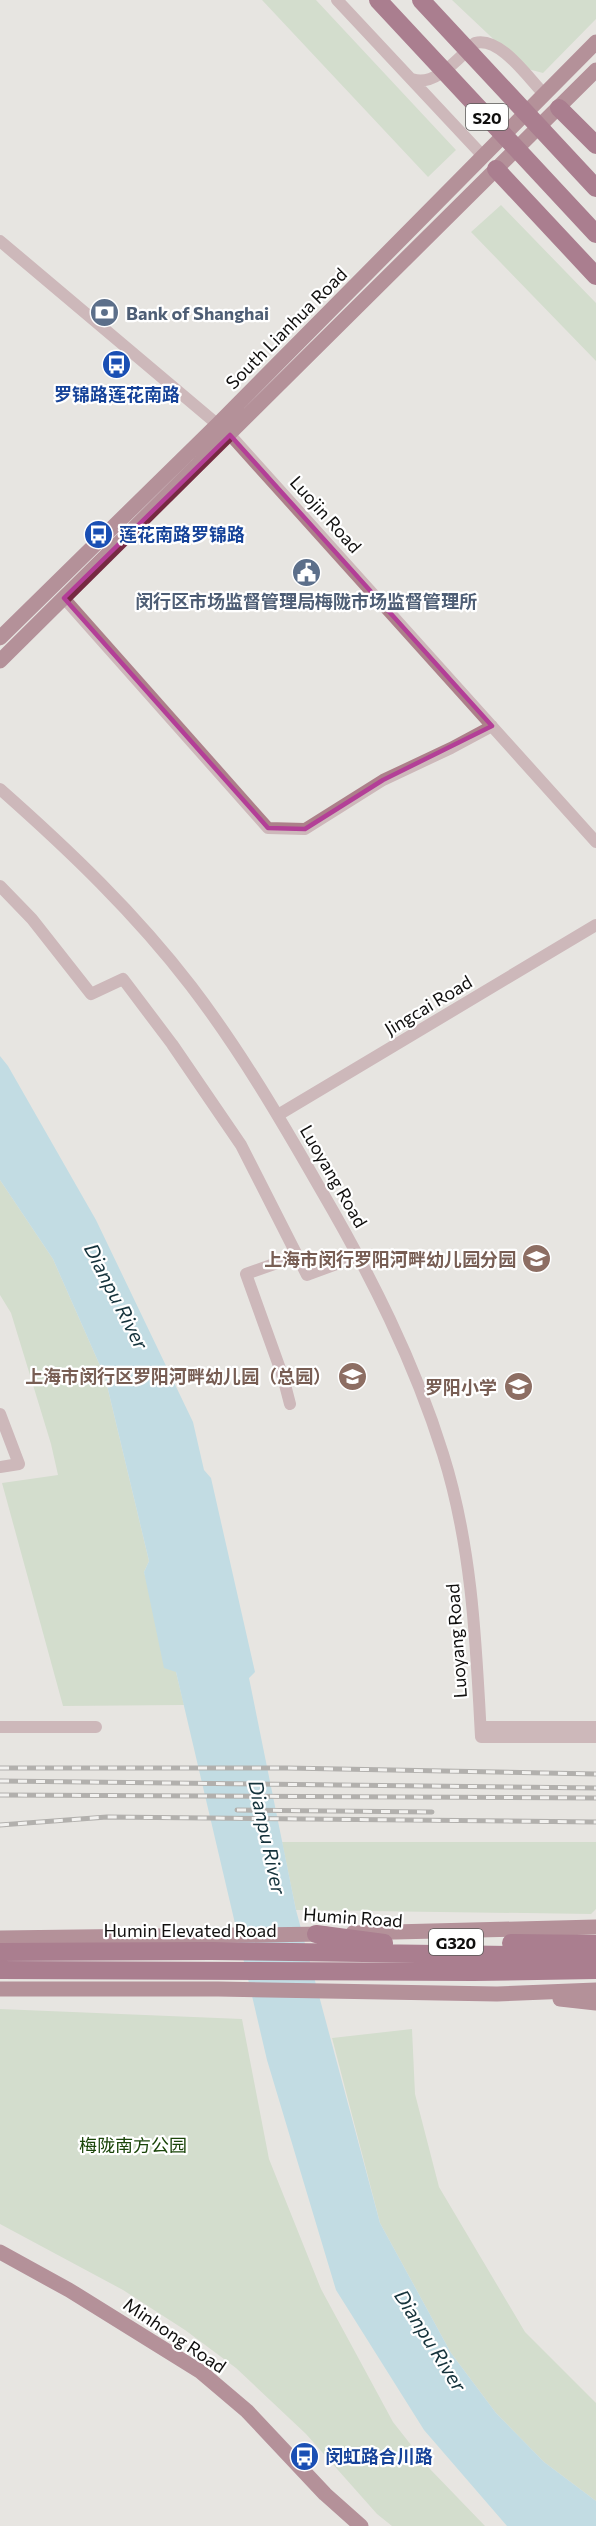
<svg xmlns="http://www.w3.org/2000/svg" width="596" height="2526" font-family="Commissioner,'Noto Sans SC',sans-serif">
	<rect width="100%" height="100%" fill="#e7e5e1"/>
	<path fill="#bbd2b4" d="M262 0H316L456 150 428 177Z
		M452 0H596V19L543 73 524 68Z
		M501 205 596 303V361L471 232Z
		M0 1180 53 1259 105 1377 149 1561 144 1572 176 1672 184 1705 63 1706 2 1483 58 1475 51 1444 11 1313 0 1295Z
		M282 1842H596V1909L591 1914 296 1910Z
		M0 2009 242 2019 269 2159 321 2289 393 2422 430 2469 485 2526H392L377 2514 306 2434 236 2368 185 2330 123 2290 0 2224Z
		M412 2029 415 2094 439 2187 525 2332 596 2403V2501L544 2462 496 2413 451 2353 380 2223 332 2038Z"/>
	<path fill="#94d1e5" d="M0 1056 8 1066 96 1220 193 1422 204 1470 211 1478 255 1672 249 1678 296 1910 380 2223 451 2353 496 2413 544 2462 596 2501V2526H507L424 2430 336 2290 267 2060 176 1672 164 1668 144 1572 149 1561 105 1377 53 1259 0 1180Z"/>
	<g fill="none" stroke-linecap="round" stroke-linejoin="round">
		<path stroke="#ad808a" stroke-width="12" d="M337 0 483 156
			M412 79C435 88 459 57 475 43 500 36 528 78 544 94
			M0 241 230 435 596 842
			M64 598 268 828 305 829 383 780 451 748 492 726
			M0 789C69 850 135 913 191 986 240 1050 281 1120 321 1190 370 1274 414 1361 443 1454 472 1546 476 1642 481 1737H596
			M0 886 32 919 91 994 123 979 172 1044 241 1145 307 1275 358 1256
			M278 1115 596 925
			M290 1404 283 1377 246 1274 297 1256
			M0 1414 19 1464 0 1467
			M0 1727H96
			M481 1727H596"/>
		<path stroke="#762a42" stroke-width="15" d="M0 638 218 424 596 42
			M0 661 596 70
			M353 1933 596 1927
			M0 1938 326 1934
			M0 1989H218L497 1994 596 1990
			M560 1999 596 2003
			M0 2252 69 2290 201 2372 247 2411 325 2494 361 2526"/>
		<path stroke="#5f002a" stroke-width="18" d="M559 108 596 145
			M496 169 596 276
			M316 1934 384 1943
			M511 1943 596 1944
			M0 1952 211 1951 596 1956
			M0 1970 474 1972 596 1970"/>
		<defs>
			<path id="rail" d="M0 1768H287L596 1774
				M0 1781 596 1788
				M0 1795 596 1798
				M237 1810 432 1812
				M0 1825 107 1817 596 1822"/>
		</defs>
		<use href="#rail" stroke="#716f6d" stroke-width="5"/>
		<use href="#rail" stroke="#fff" stroke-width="3" stroke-dasharray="9" stroke-linecap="butt"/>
		<path stroke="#5f002a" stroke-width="18" d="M378 0 596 234
			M421 0 596 188"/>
	</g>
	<path d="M0 0H596V2526H0ZM230 435 492 726 383 780 305 829 268 828 64 598Z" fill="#e7e5e1" fill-opacity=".55" fill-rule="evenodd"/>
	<path fill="none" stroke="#b33f97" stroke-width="4.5" stroke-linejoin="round" d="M230 435 492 726 383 780 305 829 268 828 64 598Z"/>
	<defs>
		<symbol id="bank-disc" viewBox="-11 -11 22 22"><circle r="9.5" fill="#5c6f8a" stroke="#fff"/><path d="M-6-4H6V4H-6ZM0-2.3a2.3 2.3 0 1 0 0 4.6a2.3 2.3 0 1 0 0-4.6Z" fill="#fff"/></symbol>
		<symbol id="bus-disc" viewBox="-11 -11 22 22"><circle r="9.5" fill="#1a4fb4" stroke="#fff"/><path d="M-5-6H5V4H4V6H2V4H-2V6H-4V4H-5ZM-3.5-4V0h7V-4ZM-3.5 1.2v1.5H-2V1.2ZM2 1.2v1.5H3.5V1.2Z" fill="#fff"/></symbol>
		<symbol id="civic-disc" viewBox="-11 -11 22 22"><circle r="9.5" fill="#5c6f8a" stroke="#fff"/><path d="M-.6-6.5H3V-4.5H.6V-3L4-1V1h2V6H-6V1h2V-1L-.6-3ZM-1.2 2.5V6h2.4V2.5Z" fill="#fff"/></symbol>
		<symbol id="school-disc" viewBox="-11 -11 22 22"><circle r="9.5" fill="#8d6e63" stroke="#fff"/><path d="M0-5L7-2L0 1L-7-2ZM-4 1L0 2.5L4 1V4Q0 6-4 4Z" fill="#fff"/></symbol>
	</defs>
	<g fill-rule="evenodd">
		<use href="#bank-disc" x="88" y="296" width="33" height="33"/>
		<use href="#bus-disc" x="100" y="348" width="33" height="33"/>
		<use href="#bus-disc" x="82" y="518" width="33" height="33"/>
		<use href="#civic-disc" x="290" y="556" width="33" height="33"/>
		<use href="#school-disc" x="520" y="1242" width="33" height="33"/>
		<use href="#school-disc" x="336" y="1360" width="33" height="33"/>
		<use href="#school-disc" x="502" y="1370" width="33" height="33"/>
		<use href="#bus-disc" x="288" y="2440" width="33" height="33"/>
	</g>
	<g text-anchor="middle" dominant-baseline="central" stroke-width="4.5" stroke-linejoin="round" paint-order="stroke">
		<g fill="#fff" stroke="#585756" stroke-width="1.5">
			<rect x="466" y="104" width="42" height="26" rx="4.5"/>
			<rect x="429" y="1929" width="54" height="26" rx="4.5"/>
		</g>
		<g font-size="16" font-weight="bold" fill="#100f0e">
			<text x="487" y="117">S20</text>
			<text x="456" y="1942">G320</text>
		</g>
		<g font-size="18" font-weight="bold" fill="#4e5e75" stroke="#fff" text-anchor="start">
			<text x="126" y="313">Bank of Shanghai</text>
			<text x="306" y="601" text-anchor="middle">闵行区市场监督管理局梅陇市场监督管理所</text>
		</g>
		<g font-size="18" fill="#100f0e" stroke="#fff">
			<text transform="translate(286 328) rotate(-45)">South Lianhua Road</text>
			<text transform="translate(326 514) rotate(48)">Luojin Road</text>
			<text transform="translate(428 1005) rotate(-31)">Jingcai Road</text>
			<text transform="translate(334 1176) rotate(60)">Luoyang Road</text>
			<text transform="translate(456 1641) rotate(-94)">Luoyang Road</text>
			<text transform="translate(353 1917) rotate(4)">Humin Road</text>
			<text x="190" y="1930">Humin Elevated Road</text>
			<text transform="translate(175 2335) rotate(34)">Minhong Road</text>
		</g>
		<g font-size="18" font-weight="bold" fill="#164399" stroke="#fff" text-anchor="start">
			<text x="117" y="394" text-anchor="middle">罗锦路莲花南路</text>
			<text x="119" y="534">莲花南路罗锦路</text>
			<text x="325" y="2456">闵虹路合川路</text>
		</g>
		<g font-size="18" font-weight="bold" fill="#785e54" stroke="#fff" text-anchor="end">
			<text x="516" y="1259">上海市闵行罗阳河畔幼儿园分园</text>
			<text x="331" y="1376">上海市闵行区罗阳河畔幼儿园（总园）</text>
			<text x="497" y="1387">罗阳小学</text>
		</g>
		<g font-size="18" fill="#1b450a" stroke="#fff">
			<text x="133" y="2145">梅陇南方公园</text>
		</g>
		<g font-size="20" font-style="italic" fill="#14323b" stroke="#fff">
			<text transform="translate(117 1296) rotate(63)">Dianpu River</text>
			<text transform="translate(268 1837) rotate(78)">Dianpu River</text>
			<text transform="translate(431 2340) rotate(58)">Dianpu River</text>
		</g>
	</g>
</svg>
